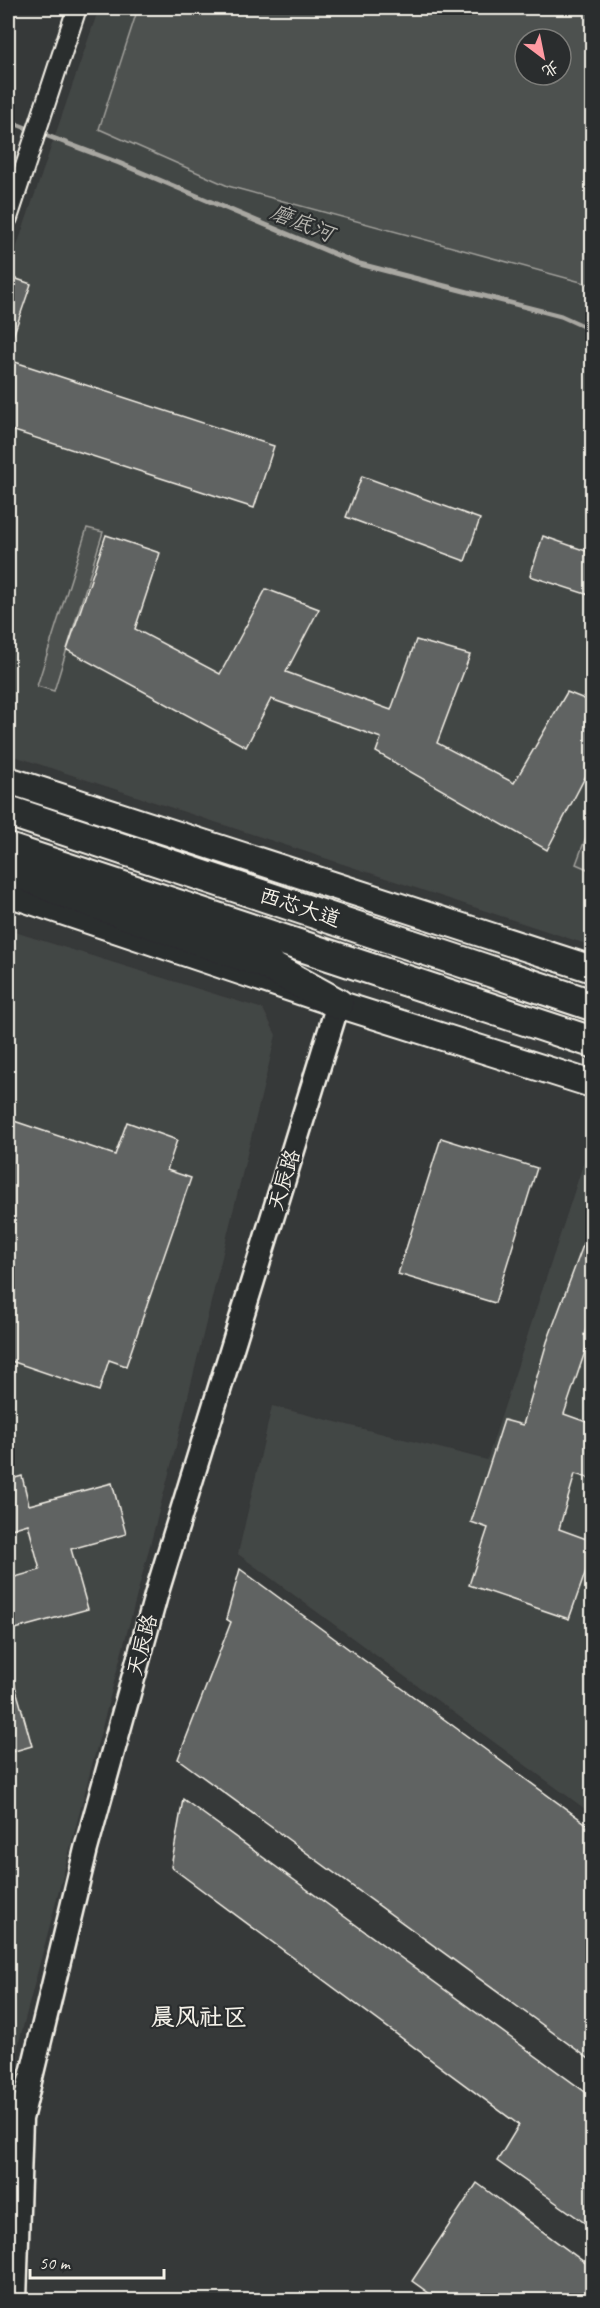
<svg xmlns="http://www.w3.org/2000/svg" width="600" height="2308" font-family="Caveat,'LXGW WenKai TC',sans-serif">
	<rect width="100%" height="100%" fill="#363939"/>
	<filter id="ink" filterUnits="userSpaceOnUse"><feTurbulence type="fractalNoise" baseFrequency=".0167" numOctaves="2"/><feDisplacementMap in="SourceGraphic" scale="12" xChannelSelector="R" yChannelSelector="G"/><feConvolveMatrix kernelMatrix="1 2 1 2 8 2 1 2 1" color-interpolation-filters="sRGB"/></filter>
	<g filter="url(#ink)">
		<path fill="#434645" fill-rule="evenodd" d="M99 8H592V946L8 754V272ZM525 39H561V75H525Z
			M8 930 263 1009 276 1035 173 1458 8 2084Z
			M589 1146 592 1147V1814L238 1554 272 1406 487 1460Z"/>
		<path fill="#4e514f" stroke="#a1a19c" stroke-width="1.5" fill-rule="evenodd" d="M138 8H592V285L228 186 99 129ZM525 39H561V75H525Z
			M87 528 103 532 54 691 37 686Z
			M592 821V871L576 864Z"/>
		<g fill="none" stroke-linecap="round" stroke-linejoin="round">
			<path stroke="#a8a7a1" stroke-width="5" d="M8 121 119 163 356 263 561 316 592 330"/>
		</g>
		<path fill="#616362" stroke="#f4f1e8" stroke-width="1.5" d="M11 277 31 284 10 345 8 344V287Z
			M15 362 274 446 254 508 8 429V383Z
			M362 476 480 519 465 561 346 517Z
			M106 535 160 553 135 629 220 674 266 589 319 609 286 672 391 710 416 640 470 655 437 743 514 783 567 692 592 702V764L547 850 376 752 381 738 271 699 246 747 67 650Z
			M543 536 592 553V596L530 576Z
			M8 1119 115 1155 127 1122 177 1140 167 1170 191 1178 126 1366 109 1360 99 1391 8 1360Z
			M441 1138 537 1168 495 1303 398 1274Z
			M591 1224 592 1312 584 1335 590 1337 564 1414 592 1424V1479L575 1474 559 1529 592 1541V1567L588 1565 569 1619 469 1585 488 1528 471 1522 504 1420 523 1425 547 1342Z
			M22 1476 29 1505 112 1483 126 1534 71 1549 88 1609 8 1631V1579L40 1570 28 1524 8 1530V1480Z
			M240 1569 592 1828V2061L178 1759 231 1622 226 1619Z
			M12 1675 32 1746 8 1753V1676Z
			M183 1799 592 2097V2228L497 2161 519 2125 171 1867Z
			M477 2183 592 2268V2301H440L412 2281Z"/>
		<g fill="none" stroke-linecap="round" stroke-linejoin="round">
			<defs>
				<path id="minor" d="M8 218 77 8"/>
				<path id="tertiary" d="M15 2300 21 2119 86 1849 157 1592 338 1004"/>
				<path id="secondary" d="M8 780 592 969
					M8 893 338 1004 592 1084"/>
				<path id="trunk" d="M8 811 592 1005
					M8 849 592 1042
					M8 868 61 891 264 963 338 1004"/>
			</defs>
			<use href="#minor" stroke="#f4f1e8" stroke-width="22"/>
			<use href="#tertiary" stroke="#f4f1e8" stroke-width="27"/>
			<use href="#secondary" stroke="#f4f1e8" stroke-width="30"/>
			<use href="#trunk" stroke="#f4f1e8" stroke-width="34"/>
			<use href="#minor" stroke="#2a2d2e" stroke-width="18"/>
			<use href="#tertiary" stroke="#2a2d2e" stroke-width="22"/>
			<use href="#secondary" stroke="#2a2d2e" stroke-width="26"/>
			<use href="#trunk" stroke="#2a2d2e" stroke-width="30"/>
		</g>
	</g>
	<g text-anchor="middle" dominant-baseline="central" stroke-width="4.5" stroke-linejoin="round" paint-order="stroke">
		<g font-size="21" fill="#f4f1e8" stroke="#2a2d2e">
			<text transform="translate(300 907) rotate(18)">西芯大道</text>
			<text transform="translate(284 1180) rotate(-73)">天辰路</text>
			<text transform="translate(142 1645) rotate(-75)">天辰路</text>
		</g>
		<g font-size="22" font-style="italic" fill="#b4b3ad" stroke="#2a2d2e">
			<text transform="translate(302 223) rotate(22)">磨底河</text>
		</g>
		<g font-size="24" font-weight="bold" fill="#f4f1e8" stroke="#2a2d2e">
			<text x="199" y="2017">晨风社区</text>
		</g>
	</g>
	<rect width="600" height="2308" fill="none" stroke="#2a2d2e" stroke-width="30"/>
	<rect x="15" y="15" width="570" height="2278" fill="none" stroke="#f4f1e8" stroke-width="2" filter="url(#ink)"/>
	<g transform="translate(543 57) rotate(148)"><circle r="28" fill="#2a2d2e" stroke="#7b7b78" stroke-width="1.5"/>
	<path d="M0-4.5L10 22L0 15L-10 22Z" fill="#ff9aa2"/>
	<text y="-9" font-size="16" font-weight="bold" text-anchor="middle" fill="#f4f1e8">北</text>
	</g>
	<path d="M30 2269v9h134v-9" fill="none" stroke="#f4f1e8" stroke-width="3"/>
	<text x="39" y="2269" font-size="18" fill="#f4f1e8" stroke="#2a2d2e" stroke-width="4.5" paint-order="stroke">50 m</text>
</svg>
